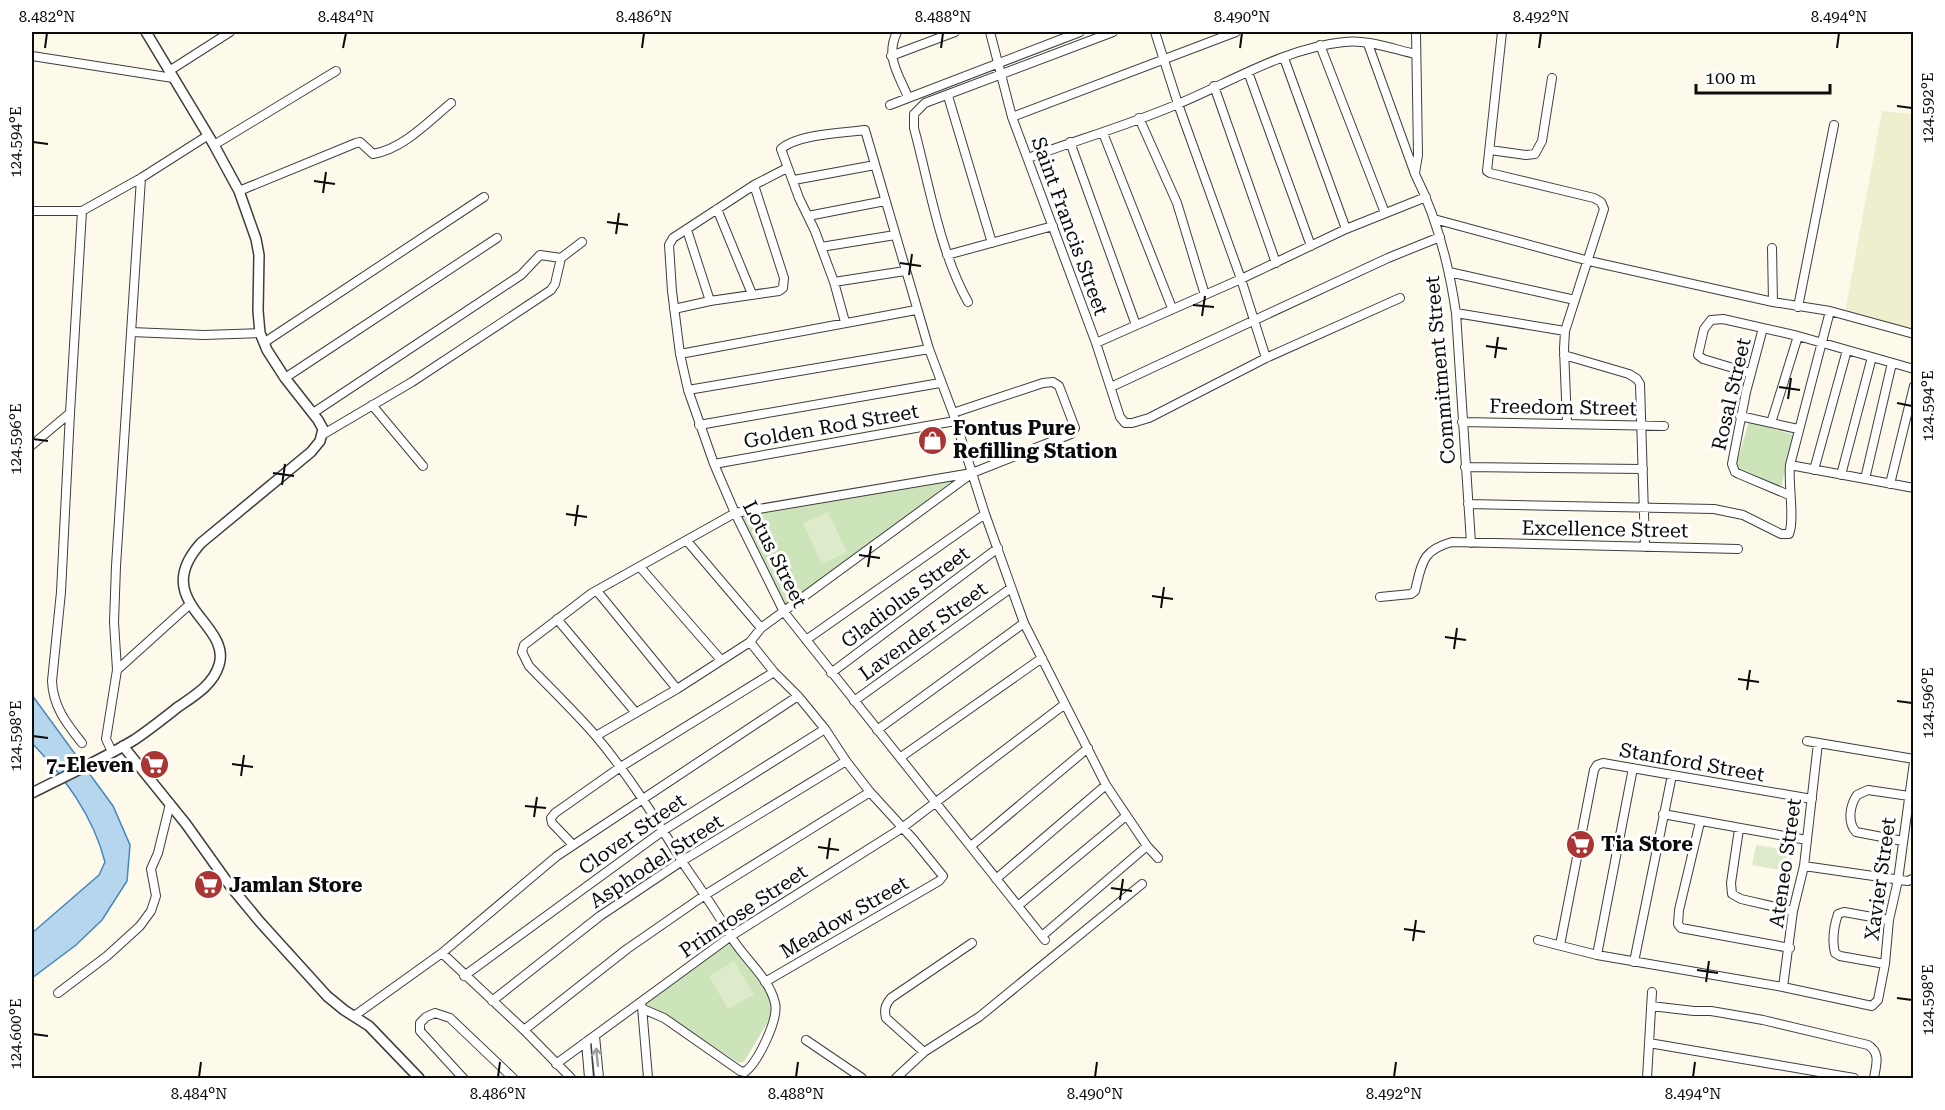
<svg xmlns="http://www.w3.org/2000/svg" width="1945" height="1110" font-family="'Roboto Serif',serif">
	<rect width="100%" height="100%" fill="#fdfaec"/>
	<path fill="#efeecf" d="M1882 111 1913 114V329L1845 312Z"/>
	<path fill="#cde3ba" d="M1749 421 1794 435 1781 487 1735 470Z
		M954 480 785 606 741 516Z
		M731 940 770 991 774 1011 744 1062 739 1063 666 1016 647 1008 645 1003Z"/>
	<path fill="#deebca" d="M828 512 847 552 822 564 803 523Z
		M1756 845 1793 851 1789 872 1752 865Z
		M734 961 754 994 728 1009 709 976Z"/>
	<path fill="#b6d6ee" stroke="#4687bc" stroke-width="1.5" d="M32 695 113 806 130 845 127 881 102 920 76 945 32 978V933L99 875 105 862C93 815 64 777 32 743Z"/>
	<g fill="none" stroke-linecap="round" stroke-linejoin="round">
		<defs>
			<path id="minor" d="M897 32C885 57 898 73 908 97
				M990 32 1012 117 1096 343 1120 417 1125 423H1132L1149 418 1266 358 1400 298
				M1155 32 1178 104 1241 279 1266 358
				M1502 32 1487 171 1490 173 1594 198 1601 202 1604 209 1565 331 1564 349 1567 424
				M1368 44 1415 174C1437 218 1449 265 1456 313L1471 543
				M1320 45 1385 213
				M32 56 173 78
				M891 56 955 32
				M1284 58 1346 229
				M169 71 230 32
				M1248 72 1311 246
				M1214 86 1276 263
				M948 96 992 243
				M890 105 1080 32
				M1012 117 1236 32
				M1139 118 1177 203 1205 295
				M1103 133 1172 308
				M1070 142 1136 325
				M214 145 336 71
				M1490 150 1526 155 1535 154 1542 141 1552 78
				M1028 158C1077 140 1129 125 1178 104 1231 82 1285 48 1344 42 1367 39 1393 49 1415 54
				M787 168 754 185 673 238 669 245 672 291 680 354 688 390 714 464 735 513 784 612 1045 940
				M1415 173 1418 155 1416 32
				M794 180 875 165
				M239 191 356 143 360 142 373 154C403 149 428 122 451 103
				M717 209 752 294
				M32 211H82L141 178 207 136
				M808 216 885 201
				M1434 219 1589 261 1773 302 1830 311 1914 334
				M687 230 710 301
				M821 247 895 235
				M1772 248 1773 302
				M947 255 1053 226
				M1449 272 1575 300
				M834 282 905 271
				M968 302C940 252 929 184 914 128V114L925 103 1113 32
				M1798 307 1834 125
				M674 309 710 301 779 291 783 288 784 278 754 185
				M1456 313 1565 331
				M845 322 834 282 815 231 799 198 781 149C797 134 843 133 865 130L929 349 953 413 985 514 1024 623 1106 785 1147 846 1158 858
				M1763 328 1746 392 1732 464 1735 472 1739 474 1789 495
				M131 332 204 335 260 333
				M265 342 484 197
				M1096 343 1241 279 1346 229 1426 197
				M680 354 916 310
				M1564 355 1629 374 1637 379 1640 384 1645 547
				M1750 373 1703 359 1698 355 1704 329 1711 320 1723 319 1798 336 1914 369
				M285 378 497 238
				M1111 387 1388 258 1440 237
				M688 390 929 349
				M372 405 423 466
				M70 413 61 592 52 681C53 707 67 724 82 743
				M313 413 521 275 540 255 561 258 582 242
				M1740 416 1798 429
				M1462 422 1664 426
				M1771 423 1798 336
				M699 425 940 383
				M322 435 412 382 551 290 555 284 561 258
				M32 445 70 413 82 211
				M714 464 955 421
				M1790 465 1914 488
				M1465 467 1643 469
				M1814 470 1847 350
				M1841 475 1872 357
				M1865 479 1892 363
				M1890 484 1914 386
				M1468 504 1714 509 1743 515 1781 534H1789C1795 520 1788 483 1790 465L1830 311
				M687 541 761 628
				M640 567 721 660
				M597 591 677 689
				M1380 597 1411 594 1415 591C1422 563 1422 550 1452 542L1738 549
				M557 619 636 713
				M806 640 985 514
				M750 642 774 672 798 696 825 729 846 761 870 792 913 839 943 876 939 881 765 982
				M117 670 189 605
				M831 673 998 548
				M854 701 1011 588
				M877 730 1024 623
				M596 736 677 689 750 642 761 628 971 474
				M1807 741 1914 759
				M112 752 106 739 117 670 114 622 116 566 141 178
				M901 757 1042 658
				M1663 814 1807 840
				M1700 822 1679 910 1678 924 1681 928 1790 948
				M1739 829 1731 883 1732 894 1741 899 1793 911
				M1903 841 1856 832C1847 822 1850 805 1857 795L1868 790 1909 796
				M573 845 552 823 551 818 555 813 619 768 774 672
				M971 846 1088 748
				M1804 866 1908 881 1914 878
				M996 879 1106 785
				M1019 905 1126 816
				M1042 936 1147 846
				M1538 940 1597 955 1783 987 1872 1006 1878 1000 1885 964 1889 920 1898 880 1914 762
				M1560 945 1594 770 1597 765 1603 763 1812 799
				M442 953 524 1030 571 1078
				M1597 955 1633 768
				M1634 962 1672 775
				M1885 964 1840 956 1835 953C1832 941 1834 926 1838 914L1844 912 1889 920
				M464 976 664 830 825 729
				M1783 987 1793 911 1804 866 1818 743
				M58 993 107 956 140 926 151 911 156 896 151 869 158 853 170 804
				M492 1001 600 916 682 861 846 761
				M1651 1006 1694 1011H1711L1763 1020 1868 1045C1881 1053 1876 1065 1874 1078
				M642 1007 648 1078
				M643 1009 664 1018 740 1071 745 1072C758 1062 779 1019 775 1003 769 977 743 958 730 935 716 910 699 887 683 863 656 819 628 774 595 735 574 711 551 689 529 666L522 652 524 645 592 593 735 513 972 473 1071 434 1075 428 1059 386 1053 382 1043 383 953 413
				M354 1016 442 953 557 856 798 696
				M524 1030 627 949 705 895 870 792
				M595 1036 599 1078
				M806 1040 862 1078
				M586 1042 589 1078
				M1649 1043 1854 1078
				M924 1052 886 1018C884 1010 885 1005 891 998L972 943
				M556 1064 731 936 902 828 1065 704
				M463 1078 420 1031V1023L426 1017 435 1013 450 1018 513 1078
				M896 1078 924 1052 979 1017 1142 884
				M1647 1078 1652 992"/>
			<path id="tertiary" d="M123 746 186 824 231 887 260 922 327 996 344 1010 369 1026 419 1078
				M32 793C65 776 101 760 134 740 149 730 164 718 178 707 194 696 213 685 219 665 232 623 148 602 201 543L311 452 320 441 323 429 318 420 285 378 267 350 260 333 258 311 259 255 256 239 239 191 214 145 146 32"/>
		</defs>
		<use href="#minor" stroke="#3e3e3e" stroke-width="10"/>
		<use href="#tertiary" stroke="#3e3e3e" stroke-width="12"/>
		<use href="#minor" stroke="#fff" stroke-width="8"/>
		<use href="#tertiary" stroke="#fff" stroke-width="9"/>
	</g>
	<defs><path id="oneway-shaft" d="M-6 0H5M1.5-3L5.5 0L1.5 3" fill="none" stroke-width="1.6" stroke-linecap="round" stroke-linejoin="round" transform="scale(1.5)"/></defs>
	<use stroke="#9d9d9d" href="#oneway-shaft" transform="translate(597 1057) rotate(-96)"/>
	<path fill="none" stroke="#0b0b0b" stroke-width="2" d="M45 48 47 33M343 48 346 33M642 48 644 33M941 48 943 33M1240 48 1242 33M1539 48 1541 33M1837 48 1839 33M1897 106 1912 108M33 142 48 144M314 181 335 184M323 193 326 172M607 222 628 225M616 234 619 213M900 263 921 266M909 275 912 254M1193 305 1214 307M1202 316 1205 296M1486 346 1507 349M1495 358 1498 337M1779 387 1800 390M1788 399 1791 378M1897 403 1912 406M33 439 48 441M273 473 294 476M282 485 285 464M566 514 587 517M575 526 578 505M859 555 880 558M868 567 871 546M1152 596 1173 599M1161 608 1164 587M1445 637 1466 640M1454 649 1457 628M1738 679 1759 682M1747 690 1750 670M1897 701 1912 703M33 736 48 738M232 764 253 767M241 776 244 755M525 806 546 808M534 817 537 797M818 847 839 850M827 859 830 838M1111 888 1132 891M1120 900 1123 879M1404 929 1425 932M1413 941 1416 920M1697 970 1718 973M1706 982 1709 961M1897 998 1912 1000M33 1034 48 1036M199 1077 201 1062M498 1077 500 1062M796 1077 798 1062M1095 1077 1097 1062M1394 1077 1396 1062M1693 1077 1695 1062"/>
	<defs>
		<symbol id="shop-disc" viewBox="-11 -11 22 22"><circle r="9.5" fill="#aa3534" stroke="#fff"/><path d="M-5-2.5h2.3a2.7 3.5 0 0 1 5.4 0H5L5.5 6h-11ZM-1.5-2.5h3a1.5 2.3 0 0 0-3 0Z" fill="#fff"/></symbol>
		<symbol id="supermarket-disc" viewBox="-11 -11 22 22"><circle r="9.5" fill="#aa3534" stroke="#fff"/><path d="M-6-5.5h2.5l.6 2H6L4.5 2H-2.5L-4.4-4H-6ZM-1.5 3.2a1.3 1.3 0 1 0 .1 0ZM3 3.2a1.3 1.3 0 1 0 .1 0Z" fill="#fff"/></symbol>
	</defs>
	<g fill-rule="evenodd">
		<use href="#shop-disc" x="916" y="424" width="33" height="33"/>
		<use href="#supermarket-disc" x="138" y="748" width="33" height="33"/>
		<use href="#supermarket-disc" x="1564" y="828" width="33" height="33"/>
		<use href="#supermarket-disc" x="192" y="868" width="33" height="33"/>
	</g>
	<g text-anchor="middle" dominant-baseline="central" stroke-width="6" stroke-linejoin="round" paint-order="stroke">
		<g font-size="20" fill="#0b0b0b" stroke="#fff">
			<text transform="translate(1070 226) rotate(70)">Saint Francis Street</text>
			<text transform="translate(1440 370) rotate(-95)">Commitment Street</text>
			<text transform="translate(1731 394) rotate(-77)">Rosal Street</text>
			<text transform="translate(1563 407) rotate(1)">Freedom Street</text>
			<text transform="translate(831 426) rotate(-10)">Golden Rod Street</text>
			<text transform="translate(1605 529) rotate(1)">Excellence Street</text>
			<text transform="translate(775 554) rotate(63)">Lotus Street</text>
			<text transform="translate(905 597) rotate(-37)">Gladiolus Street</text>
			<text transform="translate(923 631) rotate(-36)">Lavender Street</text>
			<text transform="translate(1692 762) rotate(10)">Stanford Street</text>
			<text transform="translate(632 834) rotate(-35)">Clover Street</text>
			<text transform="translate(656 861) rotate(-33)">Asphodel Street</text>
			<text transform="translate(1785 863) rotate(-82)">Ateneo Street</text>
			<text transform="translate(1880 879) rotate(-82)">Xavier Street</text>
			<text transform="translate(743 911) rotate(-34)">Primrose Street</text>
			<text transform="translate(844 917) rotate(-30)">Meadow Street</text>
		</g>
		<g font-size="20" font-weight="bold" fill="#0b0b0b" stroke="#fff" text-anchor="start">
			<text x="953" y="428">Fontus Pure<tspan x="953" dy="23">Refilling Station</tspan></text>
			<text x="134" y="765" text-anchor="end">7-Eleven</text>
			<text x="1601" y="844">Tia Store</text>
			<text x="229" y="885">Jamlan Store</text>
		</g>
	</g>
	<rect width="1945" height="1110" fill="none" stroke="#ffffff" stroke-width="66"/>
	<path d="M1696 84v9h134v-9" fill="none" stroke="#0b0b0b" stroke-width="3"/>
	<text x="1705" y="84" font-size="18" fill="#0b0b0b" stroke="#ffffff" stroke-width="4.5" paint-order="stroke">100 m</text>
	<rect x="33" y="33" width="1879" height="1044" fill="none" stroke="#0b0b0b" stroke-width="2"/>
	<g font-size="15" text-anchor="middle" fill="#0b0b0b">
		<text x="47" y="22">8.482°N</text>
		<text x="346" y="22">8.484°N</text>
		<text x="644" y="22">8.486°N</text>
		<text x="943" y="22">8.488°N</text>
		<text x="1242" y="22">8.490°N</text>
		<text x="1541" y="22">8.492°N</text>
		<text x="1839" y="22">8.494°N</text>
		<text transform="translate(1928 108) rotate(-90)" y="5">124.592°E</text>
		<text transform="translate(16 142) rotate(-90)" y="5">124.594°E</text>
		<text transform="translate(1928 406) rotate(-90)" y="5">124.594°E</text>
		<text transform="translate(16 439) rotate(-90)" y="5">124.596°E</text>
		<text transform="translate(1928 703) rotate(-90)" y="5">124.596°E</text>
		<text transform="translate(16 736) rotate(-90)" y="5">124.598°E</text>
		<text transform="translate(1928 1000) rotate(-90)" y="5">124.598°E</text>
		<text transform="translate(16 1034) rotate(-90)" y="5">124.600°E</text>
		<text x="199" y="1099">8.484°N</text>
		<text x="498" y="1099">8.486°N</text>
		<text x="796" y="1099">8.488°N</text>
		<text x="1095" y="1099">8.490°N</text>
		<text x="1394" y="1099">8.492°N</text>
		<text x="1693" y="1099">8.494°N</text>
	</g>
</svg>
